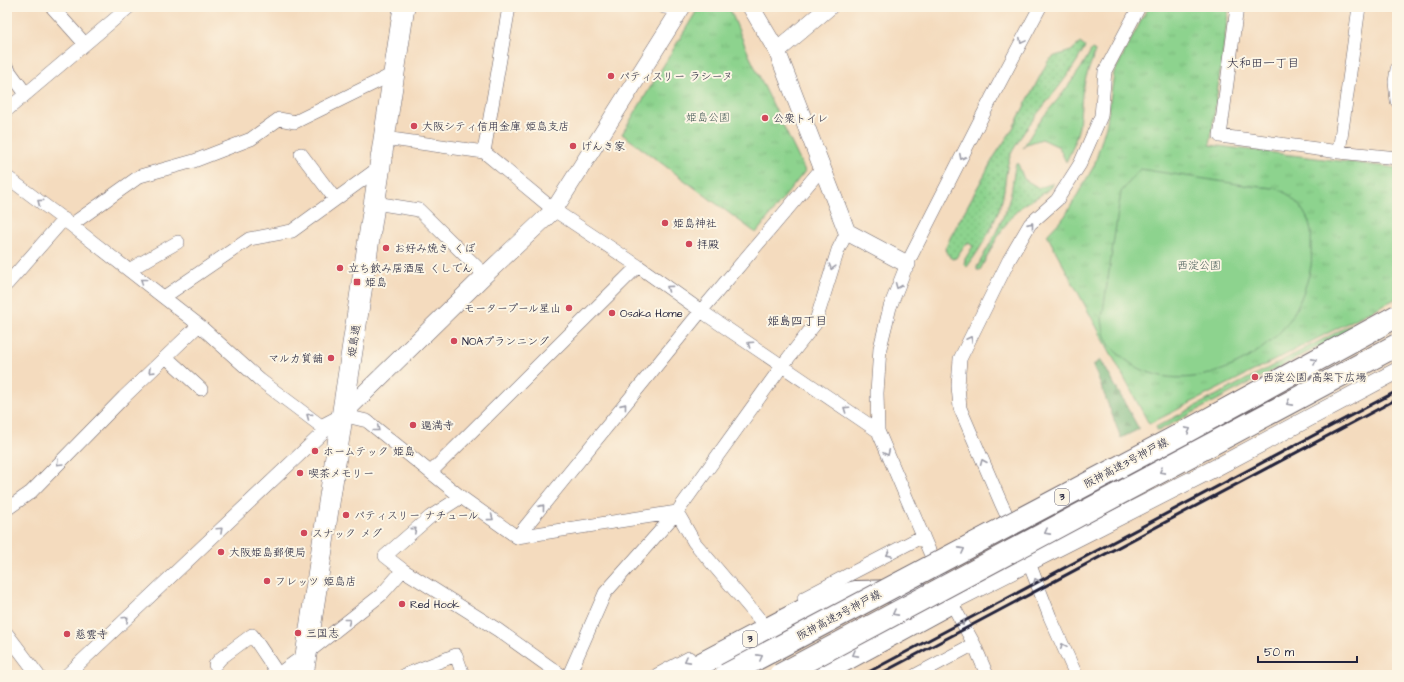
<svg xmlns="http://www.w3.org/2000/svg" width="1404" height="682" font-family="'Architects Daughter','Klee One',sans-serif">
	<defs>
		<pattern id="grass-dots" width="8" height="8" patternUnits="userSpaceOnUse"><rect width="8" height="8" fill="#8dd38e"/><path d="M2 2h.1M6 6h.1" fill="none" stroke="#79b57b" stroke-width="1.8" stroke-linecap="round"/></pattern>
		<pattern id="forest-firs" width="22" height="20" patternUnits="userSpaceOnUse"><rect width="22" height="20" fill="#72b579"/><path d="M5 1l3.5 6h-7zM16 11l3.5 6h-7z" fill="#5d9364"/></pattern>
		<pattern id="park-tufts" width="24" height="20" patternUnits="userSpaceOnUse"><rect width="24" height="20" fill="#8dd38e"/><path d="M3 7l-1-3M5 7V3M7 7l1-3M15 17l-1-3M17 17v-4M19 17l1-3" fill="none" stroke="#79b57b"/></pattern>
	</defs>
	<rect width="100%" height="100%" fill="#fcf5e5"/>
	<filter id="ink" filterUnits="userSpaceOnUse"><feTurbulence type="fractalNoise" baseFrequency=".025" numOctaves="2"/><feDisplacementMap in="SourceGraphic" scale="8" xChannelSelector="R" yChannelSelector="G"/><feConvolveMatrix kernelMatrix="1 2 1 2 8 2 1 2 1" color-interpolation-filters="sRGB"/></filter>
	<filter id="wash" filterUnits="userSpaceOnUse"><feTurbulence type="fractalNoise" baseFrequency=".012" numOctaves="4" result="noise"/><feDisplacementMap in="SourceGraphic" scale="16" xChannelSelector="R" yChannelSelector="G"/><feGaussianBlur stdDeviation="0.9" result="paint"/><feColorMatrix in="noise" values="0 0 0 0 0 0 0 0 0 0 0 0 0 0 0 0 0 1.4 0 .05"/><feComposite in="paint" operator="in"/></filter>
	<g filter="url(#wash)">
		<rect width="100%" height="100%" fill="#f4dbbe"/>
		<path fill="url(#grass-dots)" stroke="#587a64" d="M1080 43 1085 47C1066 85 1032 114 1012 152 1005 166 1006 185 1002 200 995 224 982 247 967 267L964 264 965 259 973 246 968 243 964 246 956 258 952 259 946 252 945 249 951 236 994 157 1012 130 1048 61 1055 56 1071 51Z
			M1016 163 1018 164 1024 179 1039 188 1054 183C1043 198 1028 199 1017 211 1001 227 991 250 980 270H977V267C990 244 1003 222 1010 197 1013 186 1013 174 1016 163Z"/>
		<path fill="url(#forest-firs)" stroke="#4a6c5a" d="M1101 360 1139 429 1121 438 1093 365Z"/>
		<path fill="url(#park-tufts)" stroke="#587a64" d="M699 7H729L749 55 805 171 756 233 622 134Z
			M1148 7H1229L1210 145 1397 168V298L1149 424 1047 235 1065 216 1094 166 1107 122 1114 73Z
			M1092 49 1094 50 1095 52 1086 77 1082 94 1079 127 1073 147 1066 162 1059 147 1042 139 1027 144 1023 148 1038 123 1063 93 1081 68Z"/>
		<path fill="#8dd38e" stroke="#587a64" d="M1140 169C1177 175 1214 180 1250 186 1258 187 1277 187 1283 191 1295 199 1307 213 1310 226 1312 233 1311 241 1311 247 1311 253 1312 260 1311 266 1307 286 1296 316 1281 331 1244 371 1174 397 1126 360 1119 354 1110 348 1106 339 1103 333 1103 324 1102 318L1121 192Z
			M1352 324 1354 328 1158 431 1156 427Z"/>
	</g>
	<g filter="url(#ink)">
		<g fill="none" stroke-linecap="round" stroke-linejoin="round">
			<defs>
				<path id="minor" d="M52 7 85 44
					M509 7 484 152 554 210 638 266 701 311 878 431
					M664 7 680 9
					M1237 7 1220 136 1339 152 1397 158
					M7 68 26 94
					M1397 69 1395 82 1397 101
					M7 110 129 7
					M384 138 484 152
					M1339 152 1359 7
					M301 154 335 199
					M7 177 71 225 199 325 260 380 321 426 342 415 367 421 461 497 517 537 677 512 782 366 815 324 838 250 847 232
					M375 203 419 210 485 275
					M71 225 140 176 194 161 251 139 279 119 295 122 393 74
					M129 270 178 242
					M7 284 64 219
					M164 297 249 239 292 231 380 167
					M166 357 201 389
					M431 472 638 266
					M461 497 430 517 385 556 403 570 498 630 561 675
					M7 509 31 492 124 397 199 325
					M517 537 701 311 823 167
					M804 598 923 536
					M7 634 38 675
					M215 665 221 658 252 635 278 674
					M67 675 333 423
					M277 675 306 654 381 595 403 570
					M405 675 456 655 463 675
					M569 675 605 593 677 512 694 542 761 621
					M657 675 689 658
					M916 675 974 644
					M987 675 974 644 951 602 878 431 877 393 880 348 890 307 907 264 992 97 1040 7
					M1076 675 1050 617 1029 563 1001 503 960 408 958 386 960 359 1009 260 1030 224 1057 200 1080 164 1101 116 1105 71 1139 7"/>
				<path id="tertiary" d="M751 7 777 51 847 232 907 264
					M777 51 829 7
					M342 415 485 275 554 210 682 7
					M951 602 1217 467 1397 371"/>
				<path id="primary" d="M303 675 404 7"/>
				<path id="motorway" d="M680 675 819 602 855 592 903 591 951 602
					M817 675 951 602"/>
			</defs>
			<use href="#minor" stroke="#6c6369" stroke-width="14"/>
			<use href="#tertiary" stroke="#6c6369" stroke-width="18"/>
			<use href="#primary" stroke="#6c6369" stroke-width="22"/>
			<use href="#motorway" stroke="#6c6369" stroke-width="24"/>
			<use href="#minor" stroke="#fff" stroke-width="13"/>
			<use href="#tertiary" stroke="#fff" stroke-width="17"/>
			<use href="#primary" stroke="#fff" stroke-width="21"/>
			<use href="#motorway" stroke="#fff" stroke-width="22"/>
			<path stroke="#22223b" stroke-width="3" d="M863 675 1397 391
				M878 675 1397 399"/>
			<defs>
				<path id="motorway-bridge" d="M726 675 1187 431 1397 316
					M780 675 1397 345"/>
			</defs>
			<use href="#motorway-bridge" stroke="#6c6369" stroke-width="24" stroke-linecap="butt"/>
			<use href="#motorway-bridge" stroke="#fff" stroke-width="22"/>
		</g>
		<defs><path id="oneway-chevron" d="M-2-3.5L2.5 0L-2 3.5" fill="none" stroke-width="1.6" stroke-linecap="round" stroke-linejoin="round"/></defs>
		<g stroke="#9c9ca7">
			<use href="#oneway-chevron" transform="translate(1022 41) rotate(118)"/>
			<use href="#oneway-chevron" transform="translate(962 157) rotate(117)"/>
			<use href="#oneway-chevron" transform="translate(40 202) rotate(-143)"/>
			<use href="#oneway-chevron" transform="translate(1031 225) rotate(-51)"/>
			<use href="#oneway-chevron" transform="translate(832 267) rotate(107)"/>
			<use href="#oneway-chevron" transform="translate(143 281) rotate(-142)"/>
			<use href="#oneway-chevron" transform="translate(898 286) rotate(112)"/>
			<use href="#oneway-chevron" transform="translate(669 288) rotate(-144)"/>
			<use href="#oneway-chevron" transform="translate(970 339) rotate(-64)"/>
			<use href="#oneway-chevron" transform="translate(750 344) rotate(-146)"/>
			<use href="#oneway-chevron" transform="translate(1314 361) rotate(-29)"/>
			<use href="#oneway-chevron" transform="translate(151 371) rotate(136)"/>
			<use href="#oneway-chevron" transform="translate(1289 403) rotate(152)"/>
			<use href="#oneway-chevron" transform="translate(624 406) rotate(-51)"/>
			<use href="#oneway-chevron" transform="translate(846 409) rotate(-146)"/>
			<use href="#oneway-chevron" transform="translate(309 416) rotate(-143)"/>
			<use href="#oneway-chevron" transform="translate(377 429) rotate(39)"/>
			<use href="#oneway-chevron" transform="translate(1188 430) rotate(-28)"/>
			<use href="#oneway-chevron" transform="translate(887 453) rotate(66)"/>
			<use href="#oneway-chevron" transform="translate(983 462) rotate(-113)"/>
			<use href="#oneway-chevron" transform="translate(59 463) rotate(135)"/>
			<use href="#oneway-chevron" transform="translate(1162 471) rotate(152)"/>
			<use href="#oneway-chevron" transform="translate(542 507) rotate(-51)"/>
			<use href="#oneway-chevron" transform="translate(491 518) rotate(36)"/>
			<use href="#oneway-chevron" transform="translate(220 530) rotate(-43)"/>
			<use href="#oneway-chevron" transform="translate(414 530) rotate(-41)"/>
			<use href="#oneway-chevron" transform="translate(1047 532) rotate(152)"/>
			<use href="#oneway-chevron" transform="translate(962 550) rotate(-28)"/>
			<use href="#oneway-chevron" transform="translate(889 554) rotate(153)"/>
			<use href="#oneway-chevron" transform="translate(1036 581) rotate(-112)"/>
			<use href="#oneway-chevron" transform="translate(895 613) rotate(152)"/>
			<use href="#oneway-chevron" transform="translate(126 619) rotate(-43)"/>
			<use href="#oneway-chevron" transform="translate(348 621) rotate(-38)"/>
			<use href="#oneway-chevron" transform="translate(962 623) rotate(62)"/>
			<use href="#oneway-chevron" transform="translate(1063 646) rotate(-114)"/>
			<use href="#oneway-chevron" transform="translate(855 654) rotate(151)"/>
			<use href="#oneway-chevron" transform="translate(760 657) rotate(-28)"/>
			<use href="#oneway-chevron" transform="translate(687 660) rotate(152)"/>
		</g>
	</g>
	<g fill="#d1495b" stroke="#fcf5e5" stroke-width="1.5">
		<circle cx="611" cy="76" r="4"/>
		<circle cx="765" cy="118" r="4"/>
		<circle cx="414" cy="126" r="4"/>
		<circle cx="573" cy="146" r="4"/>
		<circle cx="665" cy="223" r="4"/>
		<circle cx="689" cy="244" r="4"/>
		<circle cx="386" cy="248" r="4"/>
		<circle cx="340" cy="268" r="4"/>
		<rect x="353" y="278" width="8" height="8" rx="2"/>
		<circle cx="569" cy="308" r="4"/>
		<circle cx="612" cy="313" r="4"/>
		<circle cx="454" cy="341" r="4"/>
		<circle cx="331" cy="358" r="4"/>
		<circle cx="1255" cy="377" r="4"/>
		<circle cx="413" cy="425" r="4"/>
		<circle cx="315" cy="451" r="4"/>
		<circle cx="300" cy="473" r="4"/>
		<circle cx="346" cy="515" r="4"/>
		<circle cx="304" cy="533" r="4"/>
		<circle cx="221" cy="552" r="4"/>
		<circle cx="267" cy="581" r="4"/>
		<circle cx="402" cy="604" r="4"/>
		<circle cx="298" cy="633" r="4"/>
		<circle cx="67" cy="634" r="4"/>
	</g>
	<g text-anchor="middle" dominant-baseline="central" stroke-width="4" stroke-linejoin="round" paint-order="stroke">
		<g fill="#fcf5e5" stroke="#63616e" stroke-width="1">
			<rect x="1055" y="489" width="14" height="16" rx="3"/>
			<rect x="743" y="631" width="14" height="16" rx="3"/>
		</g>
		<g font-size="10" font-weight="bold" fill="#22223b">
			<text x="1062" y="497">3</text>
			<text x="750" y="639">3</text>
		</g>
		<g font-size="11" fill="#22223b" stroke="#fcf5e5" text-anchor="start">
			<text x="619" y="76">パティスリー ラシーヌ</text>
			<text x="773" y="118">公衆トイレ</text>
			<text x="422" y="126">大阪シティ信用金庫 姫島支店</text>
			<text x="581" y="146">げんき家</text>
			<text x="673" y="223">姫島神社</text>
			<text x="697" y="244">拝殿</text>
			<text x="394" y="248">お好み焼き くぼ</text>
			<text x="348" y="268">立ち飲み居酒屋 くしでん</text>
			<text x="365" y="282">姫島</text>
			<text x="561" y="308" text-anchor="end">モータープール星山</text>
			<text x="620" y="313">Osaka Home</text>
			<text x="462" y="341">NOAプランニング</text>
			<text x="323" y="358" text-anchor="end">マルカ質舗</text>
			<text x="1263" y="377">西淀公園 高架下広場</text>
			<text x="421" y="425">遍満寺</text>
			<text x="323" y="451">ホームテック 姫島</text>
			<text x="308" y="473">喫茶メモリー</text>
			<text x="354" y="515">パティスリー ナチュール</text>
			<text x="312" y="533">スナック メグ</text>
			<text x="229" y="552">大阪姫島郵便局</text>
			<text x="275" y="581">フレッツ 姫島店</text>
			<text x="410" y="604">Red Hook</text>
			<text x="306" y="633">三国志</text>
			<text x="75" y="634">慈雲寺</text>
		</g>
		<g font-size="11" fill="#425754" stroke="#fcf5e5">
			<text x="708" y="117">姫島公園</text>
			<text x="1199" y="265">西淀公園</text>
		</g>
		<g font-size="11" fill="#22223b" stroke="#fcf5e5">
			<text transform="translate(354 341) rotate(-81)">姫島通</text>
			<text transform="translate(1126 463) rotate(-28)">阪神高速3号神戸線</text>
			<text transform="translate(839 615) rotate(-28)">阪神高速3号神戸線</text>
		</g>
		<g font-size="12" fill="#22223b" stroke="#fcf5e5">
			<text x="1263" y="63">大和田一丁目</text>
			<text x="797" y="321">姫島四丁目</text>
		</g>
	</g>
	<rect width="1404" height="682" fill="none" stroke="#fcf5e5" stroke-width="24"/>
	<path d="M1258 656v6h99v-6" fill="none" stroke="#22223b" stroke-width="2"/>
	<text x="1264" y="656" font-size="12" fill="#22223b" stroke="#fcf5e5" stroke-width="3" paint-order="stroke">50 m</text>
</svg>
